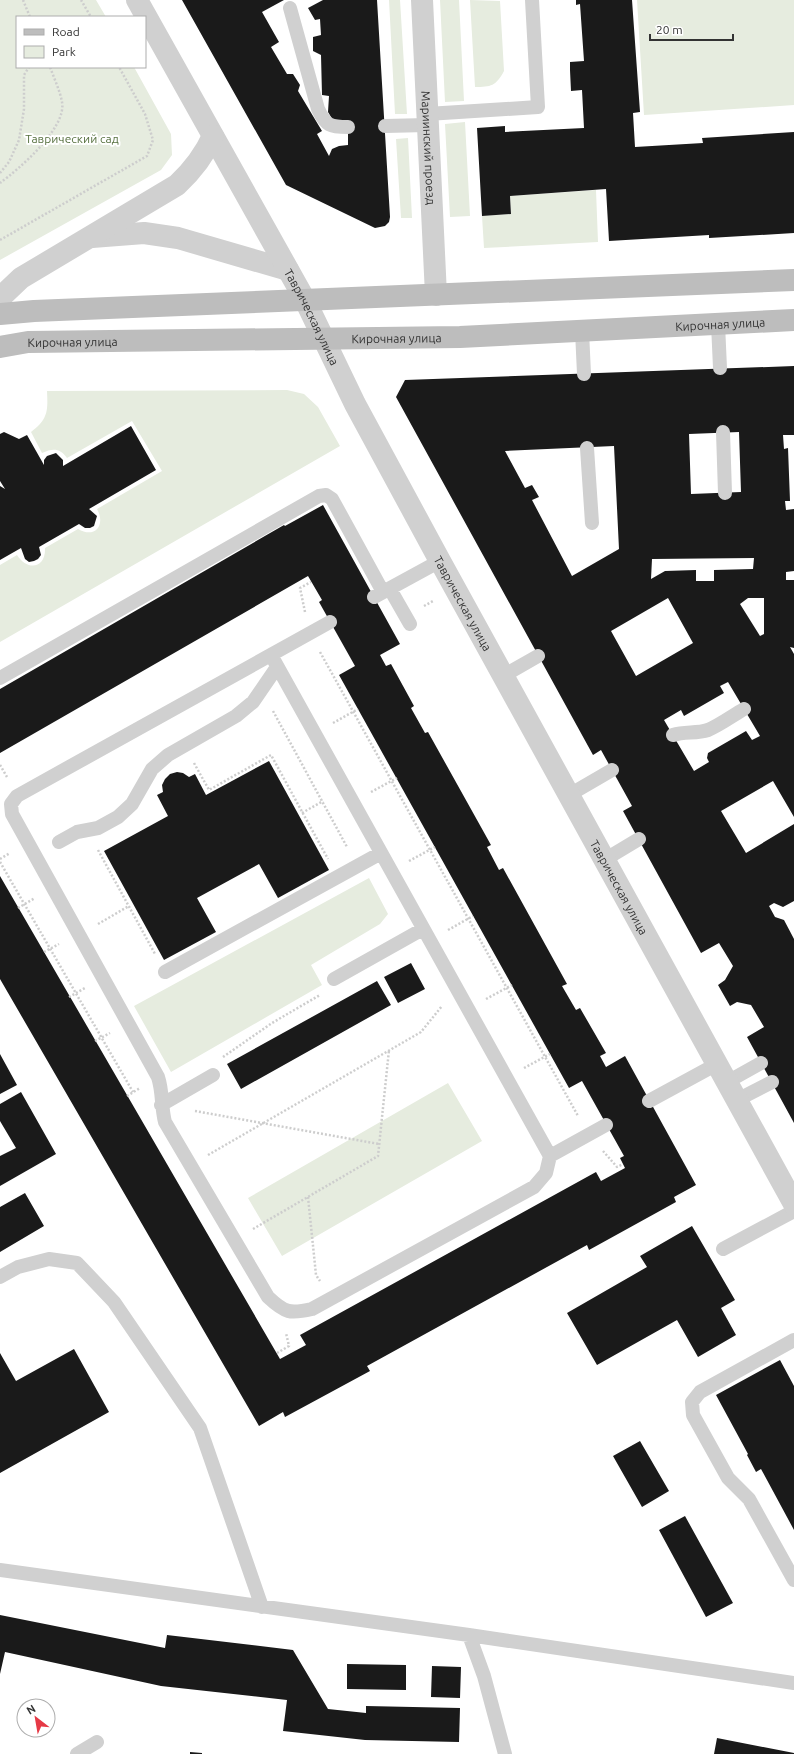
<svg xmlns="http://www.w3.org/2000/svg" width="794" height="1754" font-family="Ubuntu,sans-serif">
	<rect width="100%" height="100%" fill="#fff"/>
	<path fill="#e6ecdf" d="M0 0H96L106 17H17V67H134L171 134 172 155 161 170 0 260Z
		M389 0H400L407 114H395Z
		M440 0H459L464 101 445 102Z
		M470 0 500 1 504 71C496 86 491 87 475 87Z
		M637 0H794V105L644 115Z
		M465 122 470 216 450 217 445 124Z
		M408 138 412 218H401L396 139Z
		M596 190 598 242 484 248 482 216 511 214 510 196Z
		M287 390 304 394 318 407 340 446 0 642V565L17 555C27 571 46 569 45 548L78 529C95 539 106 525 97 509L162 471 132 421 67 458C60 448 53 448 42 453L31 432C48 419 48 411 47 391Z
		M369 878 388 914 380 924 311 965 322 985 171 1072 134 1006Z
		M448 1083 482 1141 282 1256 248 1198Z"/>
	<path fill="#1a1a1a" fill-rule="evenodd" d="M182 0H284L262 12 279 42 271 47 287 74H293L300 85 298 91 322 131 317 134 329 156 332 149 339 146 348 145V122H334L328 112 329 96 322 95 321 55 313 51V37L321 35 320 19 315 20 308 8 323 0H377L390 217 389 222 385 226 375 228 286 185Z
		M576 0H632L640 112 633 113 635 147 703 143 702 138 794 132V233L709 238V235L609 241 606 189 510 196 511 214 482 216 477 128 505 126V132L584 128 582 90 571 91 570 70V62L584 61 580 4 576 5Z
		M794 366V435H783L784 449 788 448 790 501H785L786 510 794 509V571L786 572V580H794V648L790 647 794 654V817L773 781 721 811 746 853 794 824V901L783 907 774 903 769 906 775 917 784 920 794 939V1123L747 1037 764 1027 751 1005 737 1002 730 1006 718 985 725 980 733 966 719 943 701 953 623 811 632 806 601 750 593 755 396 397 405 380ZM739 432 741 492 691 494 689 434ZM614 446 619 549 572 576 532 500 539 497 532 485 525 488 505 451ZM754 558 753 569 714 570V581H696V570L665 571 651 579 652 559ZM668 598 693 643 636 676 611 631ZM748 598H764V634L760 636 740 604ZM728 682 760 736 752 740 746 731 708 753 707 758 709 762 694 771 664 720 681 710 684 716 717 697 724 693 720 686Z
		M131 426 156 470 89 509 97 516 94 526 90 528H85L79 524 39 547 41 555 38 559 34 561 29 562 25 559 21 548 0 560V486L5 489 0 481V434L4 432 19 439 27 435 44 465V460L47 456 56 453 63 460V466Z
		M323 505 400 644 380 655 386 666 391 664 414 706 411 708 425 733 428 732 491 845 487 847 499 870 503 868 567 984 562 986 576 1010 580 1008 606 1053 600 1056 606 1067 625 1056 696 1185 674 1197 676 1202 589 1250 587 1245 367 1366 370 1371 285 1417 283 1412 259 1426 0 979V876L280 1359 306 1345 300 1335 596 1172 601 1181 625 1168 620 1158 624 1156 582 1081 569 1088 339 675 355 666 319 602 322 600 308 576 0 753V689L284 525 285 526Z
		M269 761 329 870 278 898 259 864 197 898 216 932 164 960 104 851 168 816 157 795 163 792 162 785 165 779 170 774 177 772 183 773 189 777 195 774 206 795Z
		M411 963 425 989 398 1003 384 977Z
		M377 981 391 1005 241 1089 227 1064Z
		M0 1054 17 1085 0 1094Z
		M21 1092 56 1154 0 1186V1156L16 1148 0 1121V1104Z
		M25 1193 44 1226 0 1252V1207Z
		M692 1226 735 1300 721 1308 736 1335 698 1357 677 1320 597 1365 567 1313 647 1267 640 1256Z
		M74 1349 109 1412 0 1473V1353L16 1381Z
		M780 1360 794 1386V1530L761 1469 756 1472 747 1455 748 1454 716 1395Z
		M640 1441 669 1491 642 1507 613 1456Z
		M685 1516 733 1603 706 1617 659 1530Z
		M0 1615 165 1648 167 1635 293 1650 328 1709 366 1713V1706L460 1708 459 1742 365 1740 283 1731 287 1700 161 1686 5 1652 0 1674Z
		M347 1664 406 1665V1690L347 1689Z
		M432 1666 461 1667 460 1698 431 1697Z
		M717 1738 794 1753V1754H714Z
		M190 1752 202 1753V1754H190Z"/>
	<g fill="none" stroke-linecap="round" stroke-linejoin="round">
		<path stroke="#cdcdcd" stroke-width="2.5" stroke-dasharray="2 2" stroke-linecap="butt" d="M23 0 30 17
			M81 0 91 17
			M0 173 9 162 19 140 24 109V75L29 67
			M0 183C19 169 67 128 62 102 60 91 54 78 50 67
			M0 240 147 156 153 140 145 114 119 67
			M424 606 433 601
			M305 612 300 588 311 582
			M320 652 578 1116
			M273 711 347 847
			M333 723 358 709
			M194 763 209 790 271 755 328 859
			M0 765 7 777
			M371 792 397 778
			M302 813 323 801
			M98 850 155 954
			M0 859 10 853
			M409 861 435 847
			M0 862 133 1092
			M18 908 35 898
			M98 924 129 906
			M448 930 473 916
			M44 952 59 944
			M69 997 85 988
			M486 999 512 985
			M95 1041 110 1033
			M223 1057 272 1023 320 995
			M524 1068 550 1054
			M127 1096 140 1088
			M195 1111 379 1144
			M603 1151 617 1167 623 1164
			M208 1155 421 1032 442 1006
			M308 1197 316 1275 320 1281
			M253 1229 378 1156 389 1050
			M277 1353 289 1346 286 1333"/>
		<path stroke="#d0d0d0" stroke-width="14" d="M290 8 318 109C326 126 330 127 348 127
			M427 114 538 107 532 0
			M385 126 427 125
			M718 324 720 368
			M582 331 584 374
			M723 432 725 493
			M587 448 592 523
			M390 589 410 624
			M374 597 440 561
			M330 622 17 796 11 804 12 814 158 1077C163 1092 161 1107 165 1122L268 1297C285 1313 290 1314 312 1309L534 1187 546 1173 550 1156 606 1125
			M271 655 550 1156
			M503 676 538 656
			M0 678 319 496 326 495 332 499 383 592
			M673 735C685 731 696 734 708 730 720 725 732 716 744 709
			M569 795 612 770
			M59 842 77 832 98 828 118 817 132 804 152 769 168 755 236 716 253 702 277 667
			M604 860 639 839
			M165 972 381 853
			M334 979 423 929
			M727 1082 761 1063
			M737 1100 772 1082
			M649 1101 717 1064
			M161 1105 213 1075
			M723 1249 794 1211
			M0 1277 18 1267 49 1259 77 1263 114 1302 200 1428 262 1607
			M794 1340 700 1392 692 1402 693 1415 728 1478 749 1499 794 1580
			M0 1570 469 1635 794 1683
			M469 1635 484 1676 505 1754
			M77 1754 97 1742"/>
		<g stroke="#d0d0d0" stroke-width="22">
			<path id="s1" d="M422 0 436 295"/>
			<path d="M92 237 144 233 178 238 288 270"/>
		</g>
		<g stroke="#d0d0d0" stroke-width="22">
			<path id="s2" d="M137 0 305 300 355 404 440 561 794 1204"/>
			<path d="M0 298 21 278 177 185C193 170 204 156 213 136"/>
		</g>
		<g stroke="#bdbdbd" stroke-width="22">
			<path d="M0 314 34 311 794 280"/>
			<path id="s3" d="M0 347 28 342 460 337 794 320"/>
		</g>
	</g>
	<g text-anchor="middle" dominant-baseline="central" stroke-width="4" stroke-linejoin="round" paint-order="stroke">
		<g font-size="12" fill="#56703f" stroke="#fff">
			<text x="72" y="138">Таврический сад</text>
		</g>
		<g font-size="12" fill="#333" stroke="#fff">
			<text stroke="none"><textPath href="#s1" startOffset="148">Мариинский проезд</textPath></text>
			<text stroke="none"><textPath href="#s2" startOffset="362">Таврическая улица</textPath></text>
			<text stroke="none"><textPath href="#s3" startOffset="721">Кирочная улица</textPath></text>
			<text stroke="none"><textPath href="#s3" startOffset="397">Кирочная улица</textPath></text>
			<text stroke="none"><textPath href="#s3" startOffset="73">Кирочная улица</textPath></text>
			<text stroke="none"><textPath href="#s2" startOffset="686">Таврическая улица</textPath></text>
			<text stroke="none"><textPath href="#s2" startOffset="1010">Таврическая улица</textPath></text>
		</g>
	</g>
	<rect x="16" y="16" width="130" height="52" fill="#ffffff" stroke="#adadad"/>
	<rect x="24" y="29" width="20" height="6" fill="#bdbdbd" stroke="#adadad"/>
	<text x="52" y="36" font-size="12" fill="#333333">Road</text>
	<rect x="24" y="46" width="20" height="12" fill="#e6ecdf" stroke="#adadad"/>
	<text x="52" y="56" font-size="12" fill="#333333">Park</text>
	<g transform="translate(36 1718) rotate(329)"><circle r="19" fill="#ffffff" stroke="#adadad"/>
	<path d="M0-3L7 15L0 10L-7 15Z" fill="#e63946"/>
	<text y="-6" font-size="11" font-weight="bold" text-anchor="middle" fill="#333333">N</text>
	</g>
	<path d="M650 34v6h83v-6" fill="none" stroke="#333333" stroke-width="2"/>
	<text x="656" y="34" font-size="12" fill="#333333" stroke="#ffffff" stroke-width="3" paint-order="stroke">20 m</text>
</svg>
